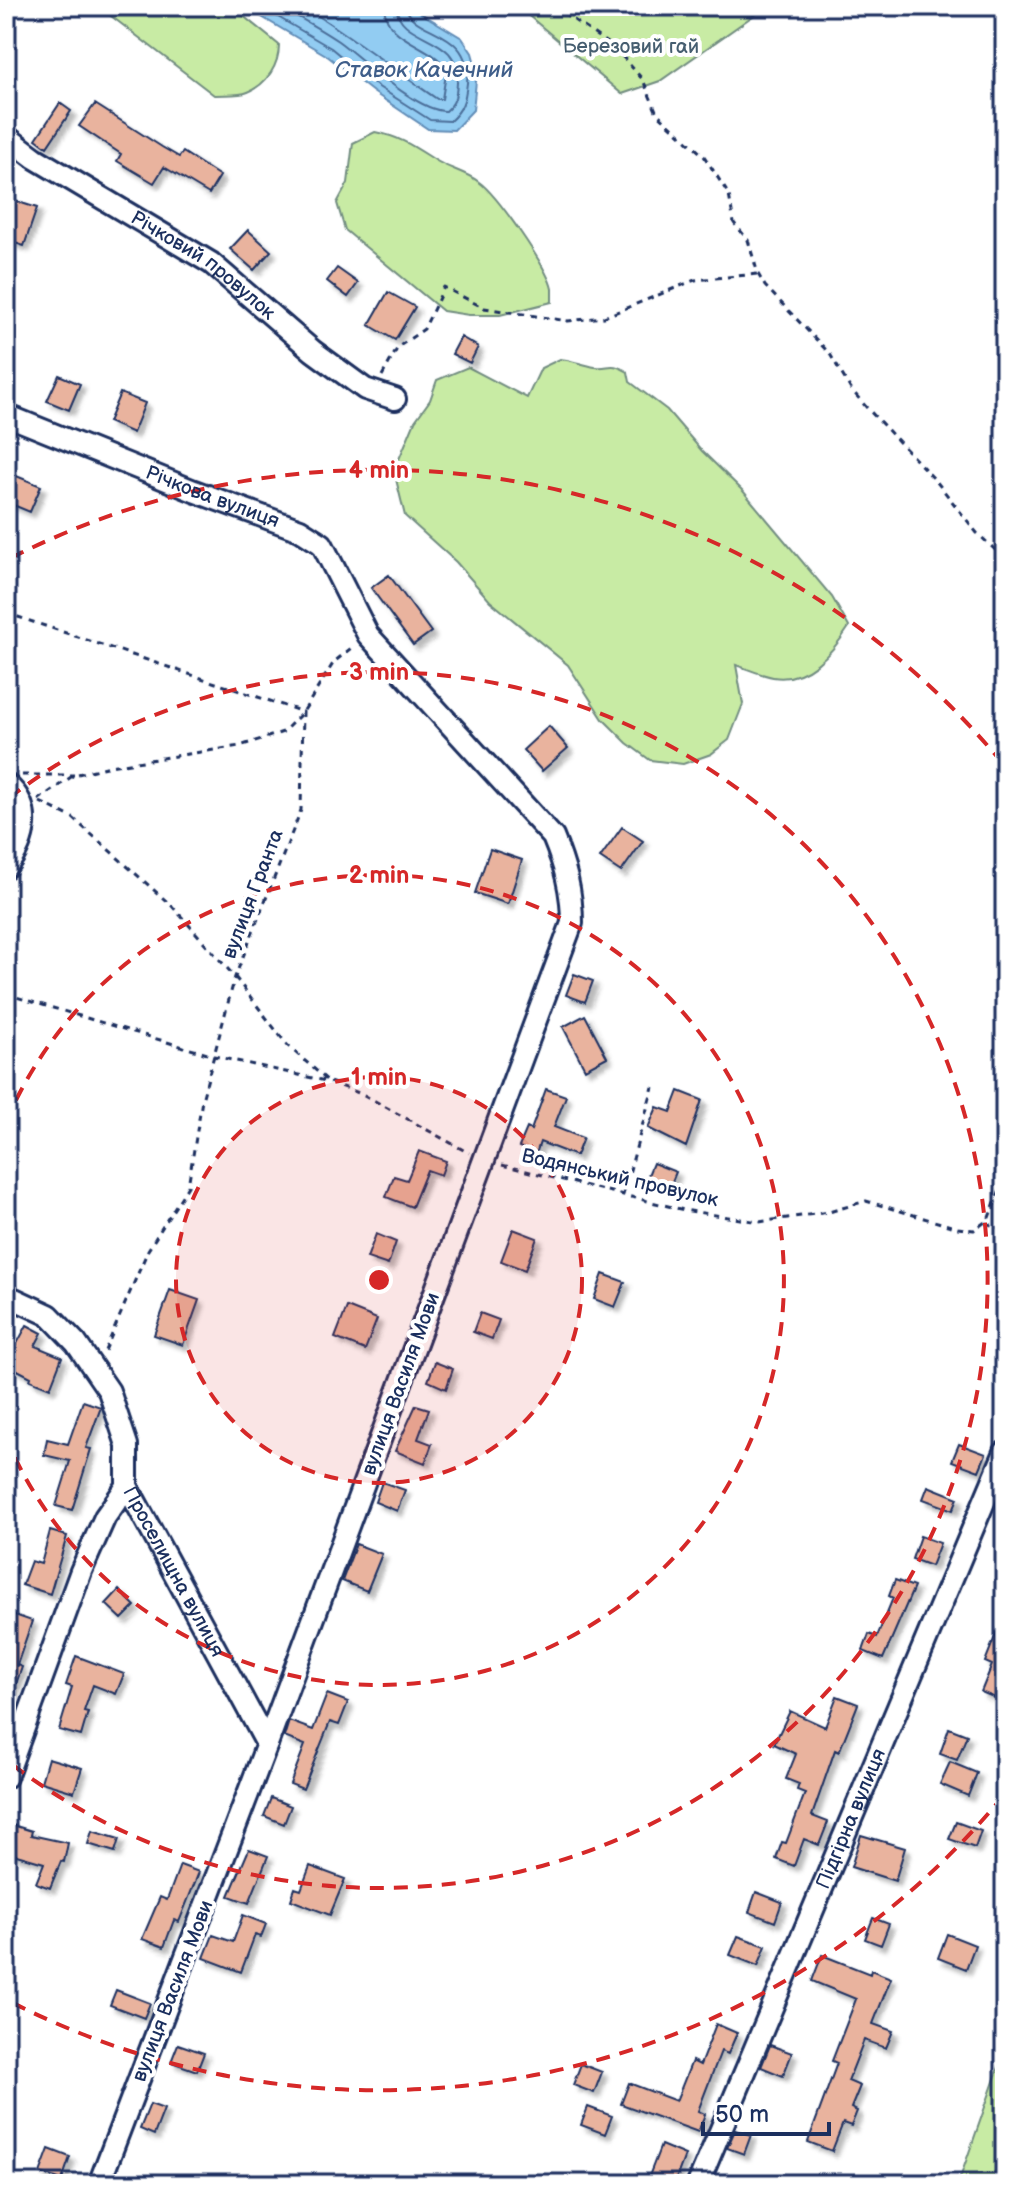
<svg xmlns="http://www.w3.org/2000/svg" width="1011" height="2190" font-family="'Balsamiq Sans',sans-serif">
	<defs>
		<filter id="shadow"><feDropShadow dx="5" dy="5" stdDeviation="2" flood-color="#0004"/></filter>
	</defs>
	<rect width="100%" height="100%" fill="#fff"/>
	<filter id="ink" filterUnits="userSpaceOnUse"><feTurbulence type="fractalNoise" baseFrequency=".0125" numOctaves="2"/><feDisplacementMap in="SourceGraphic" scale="16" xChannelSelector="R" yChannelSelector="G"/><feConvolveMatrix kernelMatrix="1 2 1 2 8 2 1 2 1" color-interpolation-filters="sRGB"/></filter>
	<g filter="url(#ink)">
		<path fill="#c8eba4" stroke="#728d81" stroke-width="2" d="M98 6H231L279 45C279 65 267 84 248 92 239 96 224 94 214 95Z
			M517 6H767L660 81 622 94Z
			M375 132C401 137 413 146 435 160 449 169 466 172 479 182 497 195 548 268 552 289 552 293 552 298 552 302L500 315H469L443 311 345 230 337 203 348 183 353 143Z
			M560 359C572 360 583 365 595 367 611 369 609 361 628 372L630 382 667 410 702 451 743 491 832 597 849 627C833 652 806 683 773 677 761 675 748 669 736 665L743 704 729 740 711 754 683 764 650 760 627 743 603 719 568 665 490 601 456 562 405 516 394 471 415 421 430 400 437 380 468 367 527 398 541 368Z
			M1005 2050V2184H958Z"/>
		<path fill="#92ccf2" stroke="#628db7" stroke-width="2" d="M243 6H409L462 38 472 53 477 71 473 110 454 130 428 129 373 92 326 55Z"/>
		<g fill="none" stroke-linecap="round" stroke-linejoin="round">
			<path stroke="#4b6e99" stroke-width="2" d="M259 6 331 48 377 86 430 120 450 121C463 109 465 101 467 83 473 26 410 36 406 6
				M279 6C298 17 319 28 338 41 363 59 417 112 446 111 456 102 456 96 457 83 463 32 399 44 396 6
				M302 6C350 34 391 68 437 99H442L446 74 444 65C425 42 386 41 384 6"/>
		</g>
		<path fill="#e9b39e" stroke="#1b2f5e" stroke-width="2" filter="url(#shadow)" d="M60 103 71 111 47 147 36 139Z
			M95 104 162 147 179 157 183 152 220 176 209 194 164 167 154 183 117 161 121 154 79 126Z
			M6 198 37 208 24 246 6 240Z
			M248 230 271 251 254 270 230 249Z
			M337 268 358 283 348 297 327 281Z
			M388 292 415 307 395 340 369 325Z
			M461 337 478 347 470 363 452 354Z
			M59 375 80 384 69 410 47 401Z
			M120 393 145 403 133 433 108 422Z
			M9 473 41 486 30 512 6 502V481Z
			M389 575 431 632 413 645 371 588Z
			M549 726 568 748 542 771 523 750Z
			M622 827 643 841 621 872 600 858Z
			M490 849 522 860 508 904 475 893Z
			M574 974 593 981 585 1002 566 995Z
			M585 1015 607 1057 585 1069 563 1027Z
			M546 1089 566 1096 554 1127 583 1138 576 1156 540 1142 536 1154 519 1147 527 1128 531 1130Z
			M679 1091 702 1100 686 1147 648 1128 657 1107 671 1112Z
			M419 1151 446 1161 441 1175 427 1170 412 1207 386 1197 394 1176 407 1180Z
			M653 1163 676 1172 669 1189 646 1180Z
			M513 1229 537 1238 525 1270 501 1261Z
			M376 1234 396 1242 388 1265 367 1258Z
			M603 1274 625 1282 615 1307 594 1299Z
			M170 1290 199 1300 183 1345 154 1335Z
			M347 1307 377 1319 365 1350 335 1338Z
			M480 1313 499 1320 492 1339 473 1332Z
			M27 1325 42 1333 35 1346 62 1357 50 1388 30 1380 31 1377 6 1364Z
			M435 1362 453 1369 446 1389 428 1381Z
			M83 1401 101 1407 86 1448 91 1449 72 1510 56 1506 70 1461 44 1455 47 1439 68 1444Z
			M416 1405 429 1409 418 1439 432 1444 425 1463 395 1451Z
			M959 1444 986 1454 979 1471 952 1461Z
			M382 1482 405 1490 397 1511 375 1502Z
			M928 1486 958 1498 953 1510 923 1499Z
			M50 1531 67 1536 50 1594 22 1585 31 1561 41 1564Z
			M920 1536 940 1543 931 1566 912 1559Z
			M356 1544 382 1554 367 1591 342 1581Z
			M895 1580 914 1587 883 1659 863 1651 869 1634 877 1637 893 1598 889 1596Z
			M119 1590 135 1606 122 1619 106 1604Z
			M9 1613 32 1621 17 1665 22 1667 8 1706H6V1622Z
			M1004 1614H1005V1702L981 1692 992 1665 985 1662Z
			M76 1656 124 1674 116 1694 93 1685 84 1711 88 1712 81 1736 59 1730 72 1687 66 1685Z
			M327 1694 348 1702 339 1725 330 1722 303 1789 290 1784 305 1745 284 1737 289 1721 313 1730Z
			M837 1696 858 1704 839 1752 835 1750 812 1816 828 1822 819 1845 804 1839 794 1866 776 1859 782 1842 786 1843 805 1793 797 1790 799 1784 786 1779 796 1754 774 1744 790 1711 825 1727Z
			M949 1728 967 1735 957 1760 940 1754Z
			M48 1758 82 1768 74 1792 41 1782Z
			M950 1762 977 1773 968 1796 940 1784Z
			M271 1798 291 1806 284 1824 264 1816Z
			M956 1822 981 1831 975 1848 949 1839Z
			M6 1823 32 1831 31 1835 68 1843 64 1862 61 1861 50 1888 36 1883 44 1863 6 1852Z
			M92 1831 119 1839 115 1852 88 1844Z
			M861 1835 905 1848 895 1881 851 1867Z
			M249 1849 268 1856 249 1903 229 1896Z
			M180 1865 199 1872 179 1922 174 1920 164 1947 142 1939 160 1897 167 1900Z
			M310 1866 345 1879 330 1915 291 1900 295 1888 301 1890Z
			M756 1892 782 1902 775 1922 749 1912Z
			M243 1915 266 1924 261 1937 255 1935 241 1972 204 1958 213 1935 233 1942Z
			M873 1918 889 1924 881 1945 865 1939Z
			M947 1934 975 1945 966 1969 938 1958Z
			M738 1936 766 1946 758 1966 730 1955Z
			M822 1955 870 1974 871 1970 891 1978 873 2024 893 2031 886 2048 864 2040 848 2081 860 2086 851 2108 857 2111 851 2126 843 2123 832 2151 808 2142 837 2063 832 2061 856 1999 812 1981Z
			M116 1990 150 2003 144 2018 110 2005Z
			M716 2024 737 2033 728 2054 721 2051 698 2111 705 2114 698 2132 621 2104 629 2083 676 2101 692 2061 700 2065Z
			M178 2044 204 2053 197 2071 171 2062Z
			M770 2045 792 2053 783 2076 761 2067Z
			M581 2064 602 2072 594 2093 573 2085Z
			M150 2104 164 2109 154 2135 140 2129Z
			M588 2107 612 2116 605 2134 581 2125Z
			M735 2130 751 2135 744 2154 727 2148Z
			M661 2145 685 2155 674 2184H646Z
			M49 2149 70 2157 62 2180 40 2173Z"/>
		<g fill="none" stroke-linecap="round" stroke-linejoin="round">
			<defs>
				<g id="street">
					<path id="s1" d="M6 136 35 158 211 263 313 351 365 389 395 399"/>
					<path id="s2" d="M6 415 194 491 300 530 322 544 368 635 553 837C565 866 572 891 572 923L267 1744 99 2184"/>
					<path d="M6 784C34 807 26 841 6 867"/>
					<path id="s3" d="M6 1295 49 1315 76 1343 109 1391 127 1445V1486L267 1744"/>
					<path d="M6 1777 81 1571 105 1517 127 1486"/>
					<path id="s4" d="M698 2184 1005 1452"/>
				</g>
			</defs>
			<use href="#street" stroke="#1b2f5e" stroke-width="26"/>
			<path stroke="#1b2f5e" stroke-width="3" stroke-dasharray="6 6" stroke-linecap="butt" d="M554 6 617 50 643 80 657 113 704 156 729 195 734 223 748 240 758 274 765 286 830 354 850 388 867 408 936 481 977 533 1005 559
				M382 376 398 347 424 329 444 287 484 308 568 321 604 317 695 280 758 274
				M6 613 303 712 301 810 235 977 202 1100 188 1186 148 1250 104 1353
				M22 775H74
				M38 800 74 775 110 766 240 746 283 732 303 712 334 662 355 645
				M40 802 73 818 172 906 235 977 288 1046 328 1081
				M6 994 214 1056 330 1082 364 1095 469 1153
				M502 1165 684 1210 759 1222 829 1212 866 1201 958 1228 974 1230 988 1220 1005 1177
				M623 1195 653 1087
				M986 1223 1005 1230"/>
			<use href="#street" stroke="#fff" stroke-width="20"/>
		</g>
	</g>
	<circle cx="379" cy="1280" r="203" fill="#d62828" fill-opacity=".12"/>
	<g fill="none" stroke="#d62828" stroke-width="4" stroke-dasharray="14 10">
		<circle cx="379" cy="1280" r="203"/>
		<path d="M6 1122A405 405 0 1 1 6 1438"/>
		<path d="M9 798A608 608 0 1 1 9 1762"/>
		<path d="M1004 1795A810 810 0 0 1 11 2002M11 558A810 810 0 0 1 1004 765"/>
	</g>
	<g text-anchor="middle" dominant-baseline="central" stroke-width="8" stroke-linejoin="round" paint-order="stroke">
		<g font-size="20" fill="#465e70" stroke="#fff">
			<text x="631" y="47">Березовий гай</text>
		</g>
		<g font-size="20" fill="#1b2f5e" stroke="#fff">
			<text stroke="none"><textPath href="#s1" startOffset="236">Річковий провулок</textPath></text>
			<text stroke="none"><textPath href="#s2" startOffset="222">Річкова вулиця</textPath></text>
			<text transform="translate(253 894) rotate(-69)">вулиця Гранта</text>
			<text transform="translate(620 1178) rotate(13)">Водянський провулок</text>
			<text transform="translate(401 1384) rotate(-70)">вулиця Василя Мови</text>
			<text stroke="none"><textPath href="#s3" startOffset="340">Проселищна вулиця</textPath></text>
			<text stroke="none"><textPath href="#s4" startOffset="396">Підгірна вулиця</textPath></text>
			<text transform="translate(173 1991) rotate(-69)">вулиця Василя Мови</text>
		</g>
		<g font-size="22" font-style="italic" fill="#3f5e8a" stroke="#fff">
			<text x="424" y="70">Ставок Качечний</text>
		</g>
	</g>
	<circle cx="379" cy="1280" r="12" fill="#d62828" stroke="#fff" stroke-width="4"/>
	<g font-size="24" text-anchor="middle" font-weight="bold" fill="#d62828" stroke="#fff" stroke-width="8" stroke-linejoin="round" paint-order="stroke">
		<text x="379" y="478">4 min</text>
		<text x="379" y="680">3 min</text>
		<text x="379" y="883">2 min</text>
		<text x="379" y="1085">1 min</text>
	</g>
	<rect width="1011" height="2190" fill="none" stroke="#fff" stroke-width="32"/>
	<rect x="16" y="16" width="979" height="2158" fill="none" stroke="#1b2f5e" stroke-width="3" filter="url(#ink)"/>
	<path d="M703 2122v12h126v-12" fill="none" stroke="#1b2f5e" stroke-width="4"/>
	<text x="715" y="2122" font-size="24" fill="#1b2f5e" stroke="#ffffff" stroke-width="6" paint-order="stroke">50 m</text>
</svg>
